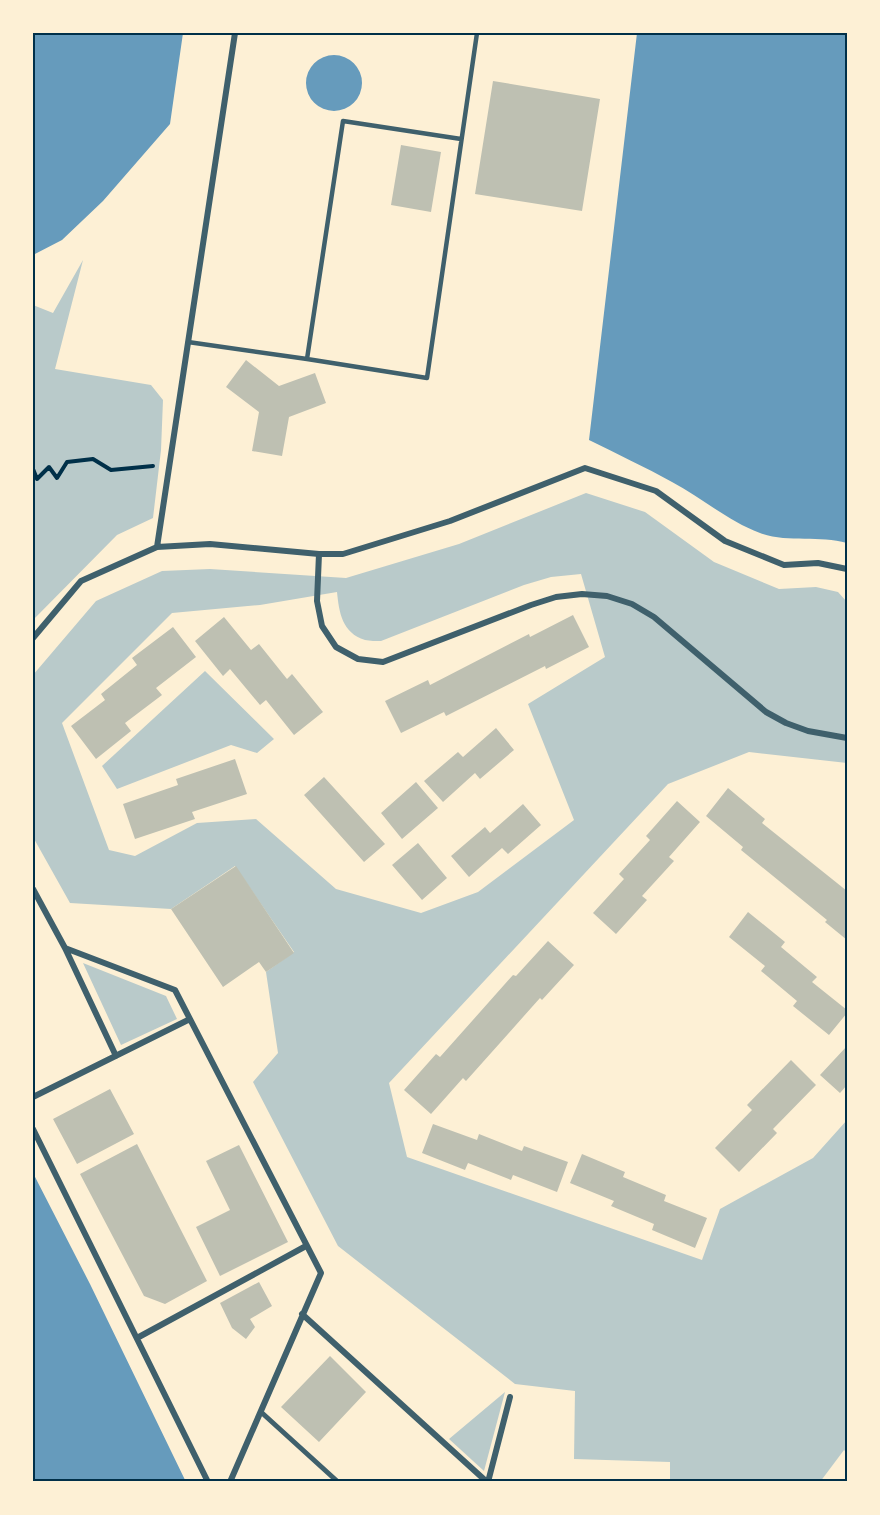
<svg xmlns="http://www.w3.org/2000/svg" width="880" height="1515" font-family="'Golos Text',sans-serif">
	<rect width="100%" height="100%" fill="#fdf0d5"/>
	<path fill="#b9caca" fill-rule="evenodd" d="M83 260 55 369 151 385 163 400 161 450 153 518 117 535 33 620V305L53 313Z
		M586 493 645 512 714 562 779 589 816 587 838 592 847 602V763L749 752 668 784 389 1083 407 1157 702 1260 720 1209 813 1158 847 1120V1453L844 1450 820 1482H670V1462L574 1459 575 1391 515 1384 338 1246 253 1082 278 1053 266 972 294 952 235 866 171 909 70 903 33 837V675L96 601 162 571 210 569 346 578 459 544ZM581 574 605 657 528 704 574 820 478 892 421 913 336 889 256 819 197 823 135 856 109 850 62 723 172 613 260 605 337 592C339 612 342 633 365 640 370 641 376 641 381 641L524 585 551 577Z
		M205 671 274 739 257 753 231 745 117 789 102 766Z
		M83 963 166 996 177 1019 121 1045Z
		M505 1392 484 1471 449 1439Z"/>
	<path fill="#669bbc" d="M33 33H183L170 124 103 201 62 240 33 255Z
		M637 33H847V543C819 535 788 543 760 533 728 521 702 498 672 482 645 467 617 454 589 440Z
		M306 83a28 28 0 1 1 56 0a28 28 0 1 1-56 0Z
		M33 1173 90 1284 186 1482H33Z"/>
	<path fill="#bec0b2" d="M493 81 600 99 582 211 475 194Z
		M401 145 441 152 431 212 391 205Z
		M246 360 279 386 315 373 326 403 289 417 282 456 252 451 259 412 226 387Z
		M573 615 589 647 546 669 545 666 446 716 444 712 401 733 385 701 428 680 430 685 529 634 530 637Z
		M224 617 251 650 259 644 287 679 292 674 323 712 294 735 266 700 260 705 230 669 223 676 195 641Z
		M173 627 196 657 156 688 162 695 125 723 131 731 96 759 71 726 105 700 101 694 137 665 132 658Z
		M496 728 514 750 480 779 475 773 443 802 424 781 458 752 463 757Z
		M235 759 247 794 192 812 195 819 135 839 123 804 178 785 176 779Z
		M324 777 385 844 364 862 304 795Z
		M416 782 438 808 402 839 381 813Z
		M728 788 765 819 762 823 847 891V940L825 922 827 920 741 850 743 847 706 816Z
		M677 801 700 822 669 857 674 861 642 896 647 900 616 934 593 913 624 879 619 874 650 840 646 836Z
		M523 804 541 825 508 854 502 848 469 877 451 856 485 827 490 833Z
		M418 843 447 878 422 900 392 865Z
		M236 866 294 953 266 972 259 962 223 987 171 909Z
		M748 912 785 942 781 947 817 977 812 982 847 1010V1013L829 1035 793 1006 797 1001 761 971 765 966 729 937Z
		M548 941 574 965 542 1000 540 998 466 1081 463 1078 431 1114 404 1090 436 1054 440 1057 513 975 516 976Z
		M847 1046V1085L840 1093 820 1075Z
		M791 1060 816 1085 773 1129 777 1133 739 1172 715 1148 752 1110 747 1105Z
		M110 1089 134 1134 77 1164 53 1119Z
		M433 1124 477 1140 479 1134 522 1151 524 1146 568 1162 557 1192 513 1175 511 1180 468 1163 465 1170 422 1153Z
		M137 1144 207 1281 165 1304 144 1296 80 1174Z
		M239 1145 288 1242 220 1276 196 1227 230 1210 206 1161Z
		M582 1154 625 1172 623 1177 666 1195 664 1201 707 1218 695 1248 652 1230 654 1224 611 1206 614 1201 570 1183Z
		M259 1282 272 1306 250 1319 255 1327 246 1339 232 1328 220 1303Z
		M330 1356 366 1392 319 1442 281 1407Z"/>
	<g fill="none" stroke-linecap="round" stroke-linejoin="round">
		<path stroke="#003049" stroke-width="4" d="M33 469 37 479 49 467 57 478 67 462 93 459 111 470 153 466"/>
		<path stroke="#3f606c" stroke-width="4.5" d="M461 139 343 121 307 359 427 378 477 33
			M188 342 307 359"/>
		<path stroke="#3f606c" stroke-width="5" d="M261 1412 338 1482"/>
		<path stroke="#3f606c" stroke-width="6" d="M157 547 235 33
			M319 554 317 601 322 626 336 647 358 659 383 662 531 605 556 597 582 594 607 596 632 604 654 617 766 712 786 723 808 731 847 738
			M33 638 81 581 157 547 210 544 319 554H343L450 521 585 468 656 491 725 541 784 565 818 563 847 569
			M33 889 65 948 116 1056
			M65 948 175 990 321 1273 230 1482
			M33 1097 190 1019
			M33 1129 208 1482
			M302 1314 487 1482
			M137 1338 306 1246
			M488 1482 510 1397"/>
	</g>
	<rect width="880" height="1515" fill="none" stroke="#fdf0d5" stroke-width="69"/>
	<rect x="34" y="34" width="812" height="1446" fill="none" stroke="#003049" stroke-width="2"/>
</svg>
